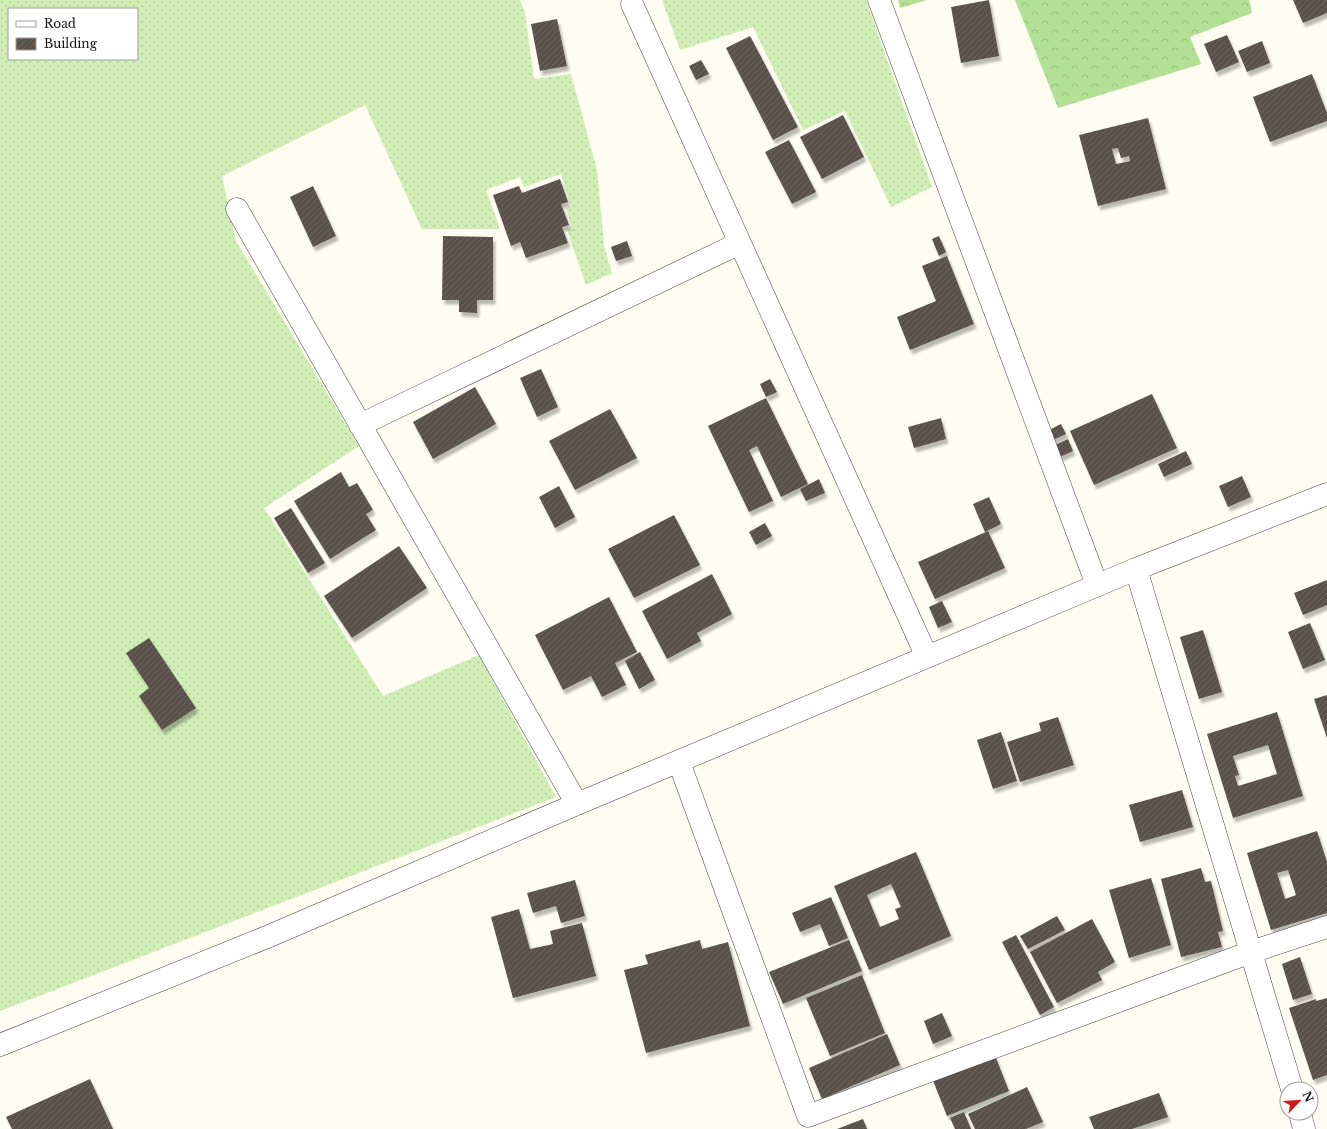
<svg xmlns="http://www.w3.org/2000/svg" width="1327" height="1129" font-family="'Libre Baskerville',serif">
	<defs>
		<pattern id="grass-dots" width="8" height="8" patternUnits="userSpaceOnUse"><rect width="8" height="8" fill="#d1eeb7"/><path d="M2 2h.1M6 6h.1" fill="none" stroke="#b2cb9c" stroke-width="1.8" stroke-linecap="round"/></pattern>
		<pattern id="forest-crowns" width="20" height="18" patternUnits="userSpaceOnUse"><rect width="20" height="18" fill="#b3e095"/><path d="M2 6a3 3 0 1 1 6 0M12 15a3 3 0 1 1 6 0" fill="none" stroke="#99bf7f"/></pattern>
		<pattern id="building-hatch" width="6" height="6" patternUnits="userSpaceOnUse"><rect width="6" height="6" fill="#5a514b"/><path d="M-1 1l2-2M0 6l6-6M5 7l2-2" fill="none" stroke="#6d6561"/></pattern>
		<filter id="shadow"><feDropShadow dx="2.5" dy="4.5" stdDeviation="1" flood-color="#0004"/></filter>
	</defs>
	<rect width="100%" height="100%" fill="#fffdf2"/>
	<path fill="url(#grass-dots)" fill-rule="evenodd" d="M0 0H520L525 13 534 79 571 74 597 170 604 246 612 273 586 285 567 230 572 228 566 208 571 206 561 174 524 187 520 177 486 190 500 229H422L365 105 222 176 236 241 359 446 264 508 383 696 479 655 556 797 0 1011ZM9 9H137V59H9Z
		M662 0H866L932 187 891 207 845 111 803 130 753 27 680 50Z"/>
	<path fill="url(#forest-crowns)" d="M898 0H927L900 8Z
		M1015 0H1249L1252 13 1190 37 1201 64 1058 108Z"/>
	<path fill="url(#building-hatch)" fill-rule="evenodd" filter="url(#shadow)" d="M989 0 999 56 961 63 951 7Z
		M1293 0H1327V13L1303 23Z
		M557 19 567 66 540 71 531 24Z
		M1227 35 1239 62 1216 72 1204 44Z
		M750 36 798 127 773 140 726 48Z
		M1262 41 1270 63 1247 72 1238 51Z
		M701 60 709 74 696 80 689 66Z
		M1312 74 1327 113V121L1270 142 1253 97Z
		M843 115 864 157 822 179 800 137Z
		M1148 118 1166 189 1098 206 1079 135ZM1118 148 1121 158 1129 156 1130 161 1116 164 1112 149Z
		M789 140 816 192 792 204 765 152Z
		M560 179 568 202 561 204 569 225 562 227 568 243 526 258 520 242 511 246 493 195 519 186 522 193Z
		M313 186 336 236 313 247 290 197Z
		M443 236 493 237V300H477V313L459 312V300H442Z
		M939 236 946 252 939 256 932 239Z
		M627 241 632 256 616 261 611 247Z
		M947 256 974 324 910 350 897 317 936 301 922 266Z
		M541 369 558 407 537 417 520 378Z
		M770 379 777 392 766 397 760 384Z
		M475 387 496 424 433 459 413 422Z
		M1152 394 1177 448 1094 485 1070 431Z
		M766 398 808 484 781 497 757 446 749 450 773 501 749 512 708 426Z
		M610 409 637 458 575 490 549 441Z
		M941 418 946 439 914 448 908 427Z
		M1061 424 1066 434 1053 440 1049 430Z
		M1068 439 1073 451 1060 457 1055 445Z
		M1186 451 1192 464 1164 477 1158 464Z
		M341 472 349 487 357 483 373 510 366 514 376 530 330 559 294 501Z
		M1242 476 1251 497 1228 507 1219 486Z
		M819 479 825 493 806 501 800 489Z
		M559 486 575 517 555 528 539 497Z
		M989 497 1001 524 985 532 973 504Z
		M291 508 325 563 308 573 274 518Z
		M674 515 700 565 634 598 608 549Z
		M765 523 772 536 756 545 749 532Z
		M988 531 1005 568 935 599 918 562Z
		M399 546 427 588 352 638 324 596Z
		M712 574 732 614 697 633 701 641 667 659 642 611Z
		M1327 580V605L1303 615 1294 593Z
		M609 597 637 652 615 663 626 685 602 697 591 676 563 690 535 635Z
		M942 601 952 622 938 628 929 607Z
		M1310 623 1325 660 1303 669 1288 632Z
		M1203 630 1222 692 1199 699 1180 637Z
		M149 638 196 708 162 730 139 696 149 688 126 653Z
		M640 652 655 680 639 689 625 661Z
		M1327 695V738L1314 699Z
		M1277 712 1303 796 1233 818 1207 734ZM1268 745 1277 774 1238 786 1235 776 1239 775 1233 756Z
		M1058 717 1074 765 1020 782 1007 742 1041 731 1039 723Z
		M1001 732 1017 781 993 789 977 740Z
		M1182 790 1193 827 1140 842 1129 805Z
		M1317 831 1327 862V913L1271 930 1247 853ZM1288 870 1296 895 1285 899 1277 873Z
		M916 852 951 936 869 970 834 886ZM891 884 901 907 895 909 899 919 880 927 867 895Z
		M1201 868 1205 882 1211 881 1223 931 1218 932 1222 947 1181 957 1161 879Z
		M1151 878 1171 945 1129 958 1109 890Z
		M575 880 585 916 561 923 556 906 533 913 527 893Z
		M831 897 848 938 829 946 820 924 800 932 792 913Z
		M519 909 530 949 553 944 550 931 582 923 596 976 513 998 491 917Z
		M1057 916 1065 930 1028 949 1020 936Z
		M1092 919 1115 962 1098 972 1102 980 1057 1003 1030 952Z
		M1016 935 1054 1007 1040 1015 1002 942Z
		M700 940 702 949 728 942 750 1026 646 1053 624 970 648 964 645 955Z
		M849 940 862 971 783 1004 769 972Z
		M1300 957 1312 994 1293 1000 1282 964Z
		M862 975 885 1033 830 1056 806 998Z
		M1327 998V1075L1313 1080 1289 1008 1316 999V1001Z
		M942 1013 952 1036 933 1044 924 1021Z
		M887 1034 900 1065 822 1099 809 1068Z
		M994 1053 1009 1091 947 1116 932 1078Z
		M90 1079 113 1129H12L6 1117Z
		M1027 1087 1043 1122 1026 1129H975L968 1114Z
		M1159 1093 1168 1117 1132 1129H1094L1089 1117Z
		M964 1112 971 1129H955L950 1118Z
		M863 1119 867 1129H837Z"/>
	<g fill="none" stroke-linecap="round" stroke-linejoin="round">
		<defs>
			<path id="minor" d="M879 0 1097 585
				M632 4 927 657
				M237 209 577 804
				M360 425 740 243
				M1136 569 1292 1089
				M679 762 808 1116 1251 952 1327 927
				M0 1045 267 937 577 804 1136 569 1327 494
				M1300 1113 1304 1129"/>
		</defs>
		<use href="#minor" stroke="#434343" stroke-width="23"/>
		<use href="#minor" stroke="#fff" stroke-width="22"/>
	</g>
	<rect x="8" y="8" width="130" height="52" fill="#ffffff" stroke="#9f9f9f"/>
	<rect x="16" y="21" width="20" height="6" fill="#ffffff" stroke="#9f9f9f"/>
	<text x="44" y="28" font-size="12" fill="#101010">Road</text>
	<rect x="16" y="38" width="20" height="12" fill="url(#building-hatch)" stroke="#9f9f9f"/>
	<text x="44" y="48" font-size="12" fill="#101010">Building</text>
	<g transform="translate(1299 1101) rotate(65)"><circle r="19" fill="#ffffff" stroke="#9f9f9f"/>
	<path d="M0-3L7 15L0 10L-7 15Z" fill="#ce1a19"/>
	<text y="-6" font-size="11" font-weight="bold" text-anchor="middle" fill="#101010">N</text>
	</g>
</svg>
